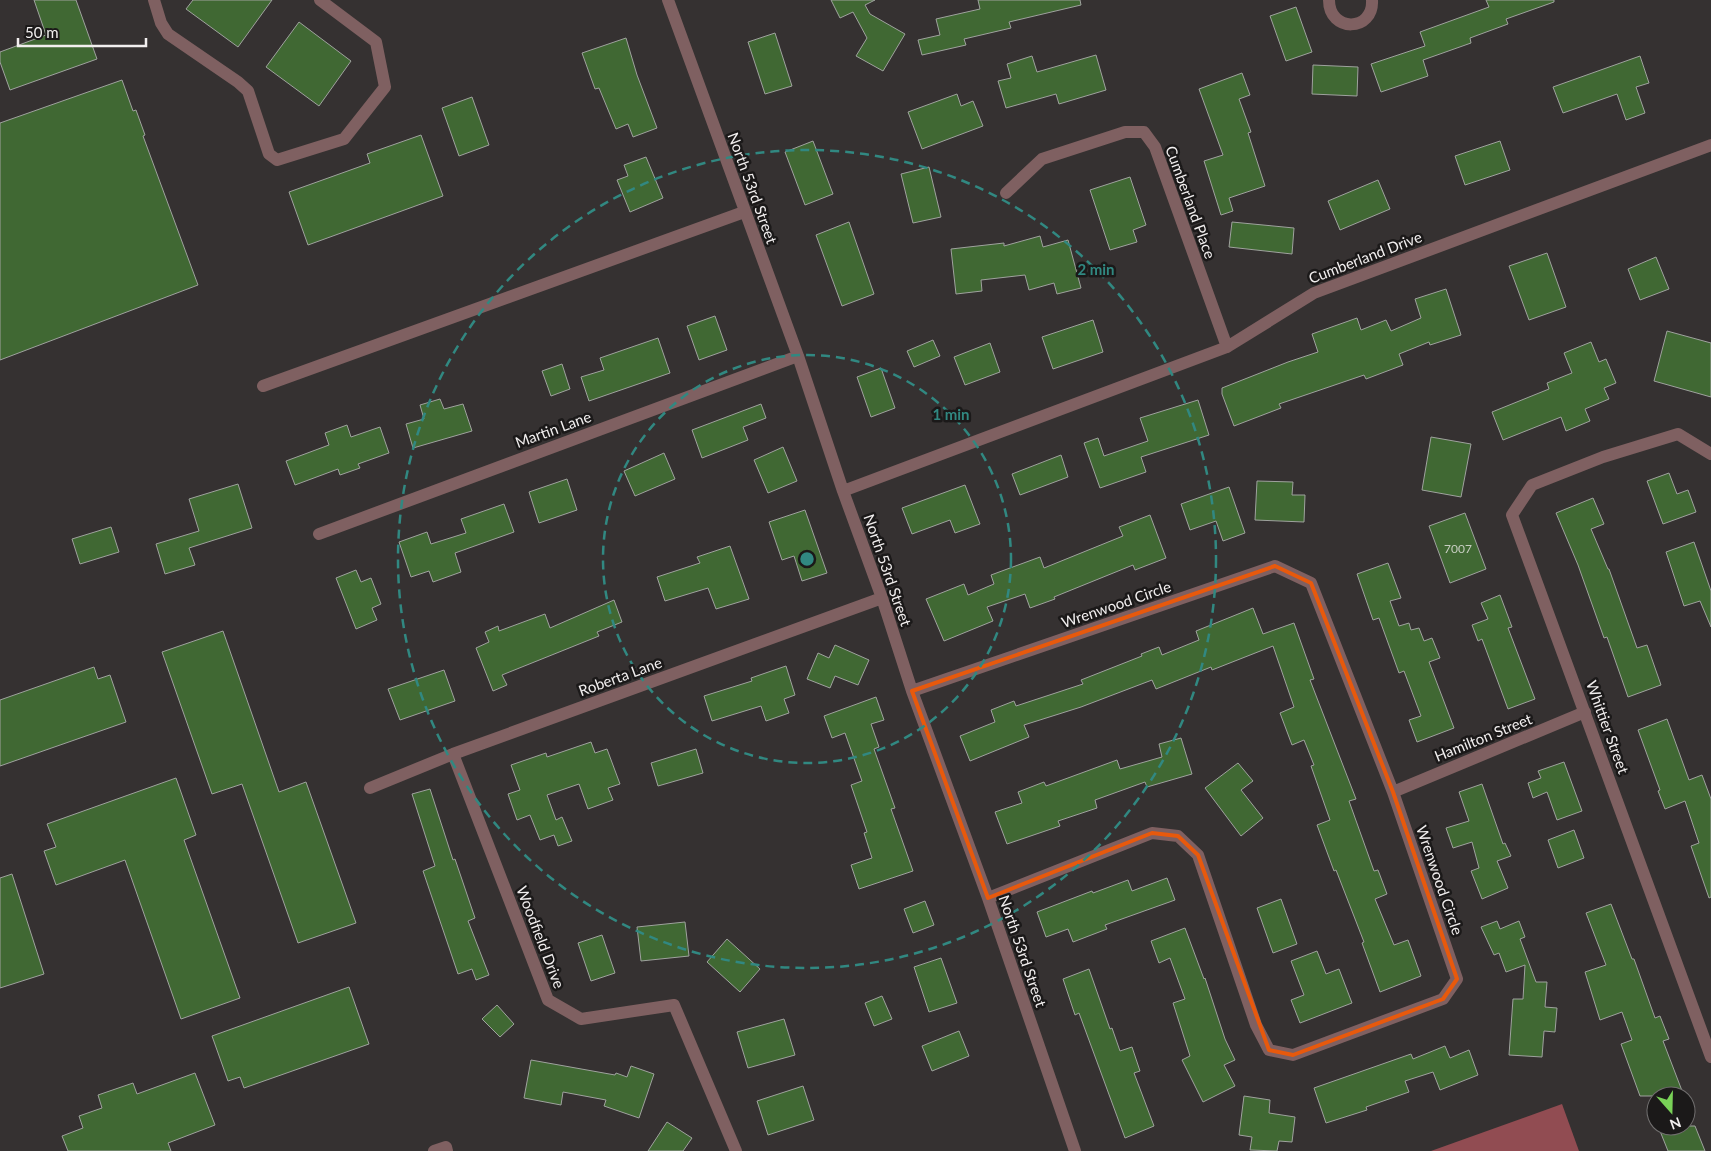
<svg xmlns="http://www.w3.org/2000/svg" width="1711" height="1151" font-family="Lato,sans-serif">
	<rect width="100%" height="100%" fill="#353131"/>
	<path fill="#914c52" d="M1562 1104 1579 1151H1431Z"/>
	<path fill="#406833" stroke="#9fa29e" d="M34 0H76L97 59 10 90 0 62V52L46 35Z
		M193 0H272L238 47 186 9Z
		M831 0H875L865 5 870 14 905 34 883 71 856 56 867 38 853 12 840 18Z
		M978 0H1080L1081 5 1009 22 1011 28 964 39 966 45 922 55 918 40 940 35 936 19 980 9Z
		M1486 0H1554V2L1506 19 1508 24 1470 38 1471 43 1423 60 1428 76 1381 92 1371 64 1425 46 1420 32 1489 7Z
		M1296 7 1312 52 1286 61 1270 16Z
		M299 22 351 61 319 106 266 67Z
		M775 33 792 86 765 94 748 42Z
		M626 38 637 75 657 128 633 137 628 124 616 129 599 88 595 89 582 53Z
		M1096 55 1106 90 1059 104 1056 94 1006 108 998 81 1011 78 1007 64 1032 56 1037 72Z
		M1640 56 1649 83 1636 87 1645 113 1626 120 1617 94 1563 113 1553 87Z
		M1313 65 1358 67 1357 96 1312 94Z
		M1242 73 1250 95 1239 99 1251 132 1248 133 1265 186 1229 198 1233 211 1221 215 1204 161 1223 155 1199 89Z
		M122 80 133 111 136 110 145 135 143 136 198 285 0 360V123Z
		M957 94 961 106 973 101 983 126 922 149 908 112Z
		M472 97 489 145 459 156 442 108Z
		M421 135 443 196 308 245 289 192 370 163 367 154Z
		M813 141 833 194 805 205 785 152Z
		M1500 141 1510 170 1465 185 1455 156Z
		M646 157 663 198 630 212 617 180 628 176 624 165Z
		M929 167 941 217 913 223 901 174Z
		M1130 177 1146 225 1133 230 1137 242 1110 250 1090 190Z
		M1378 180 1390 209 1340 230 1328 201Z
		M849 222 874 294 842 306 816 235Z
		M1232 222 1294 228 1292 254 1229 247Z
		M1040 236 1043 247 1068 240 1081 288 1057 294 1054 283 1029 290 1025 275 981 280 982 291 956 294 951 249 1004 243V246Z
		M1547 253 1566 307 1529 320 1509 266Z
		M1656 257 1669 289 1640 300 1628 269Z
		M1446 289 1461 335 1430 345 1429 342 1399 354 1403 365 1366 379 1364 375 1279 404 1281 408 1234 426 1222 394V388L1288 362 1318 352 1312 334 1357 318 1361 330 1386 320 1391 331 1421 318 1415 299Z
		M715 316 727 350 699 360 687 326Z
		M1093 320 1103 352 1053 369 1042 337Z
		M1667 331 1711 343V397L1654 381Z
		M658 338 670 373 589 401 581 377 604 370 600 358Z
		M933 340 940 356 914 367 907 351Z
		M1591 342 1599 362 1606 359 1616 383 1604 388 1609 399 1585 409 1590 421 1566 431 1561 417 1503 440 1492 412 1549 389 1547 383 1572 373 1564 353Z
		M990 343 1000 372 965 385 954 357Z
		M562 364 570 389 551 396 542 371Z
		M881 368 895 408 871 417 857 377Z
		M440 399 444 409 463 404 472 431 413 448 406 424 424 419 420 405Z
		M1198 400 1209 435 1141 457 1146 472 1100 488 1084 443 1098 438 1104 456 1148 441 1140 418Z
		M761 404 766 418 743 427 748 440 702 458 692 430Z
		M347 425 351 437 380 427 389 453 358 464 360 468 340 475 338 469 295 485 286 461 329 445 325 433Z
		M1431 437 1471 444 1461 497 1422 490Z
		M783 447 797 481 768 493 754 460Z
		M664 453 675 479 635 496 624 471Z
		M1061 455 1068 477 1020 495 1012 474Z
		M1669 473 1677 494 1688 490 1696 512 1663 524 1647 481Z
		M567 479 577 510 539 523 529 492Z
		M1257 481 1293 482 1292 495H1305L1304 522 1255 520Z
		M238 484 252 528 189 548 195 565 165 574 156 544 199 531 189 499Z
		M965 485 980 524 955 533 950 520 912 534 902 508Z
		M1229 487 1245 533 1223 541 1216 521 1190 530 1181 504Z
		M1593 498 1604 524 1591 529 1608 569H1609L1637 648 1647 645 1661 685 1628 697 1607 637 1604 638 1578 565 1556 513Z
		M504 504 514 532 455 553 461 572 433 582 429 571 411 577 399 542 427 532 431 544 466 533 461 519Z
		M805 510 827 573 802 581 794 556 782 560 769 522Z
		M1465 513 1486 569 1450 583 1429 526Z
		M1150 515 1166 558 1135 570 1133 565 1054 597 1055 599 1030 608 1025 594 987 607 993 621 944 641 926 599 964 584 968 595 994 584 991 575 1040 557 1044 568 1123 536 1119 527Z
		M111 527 119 552 80 564 72 539Z
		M1694 542 1711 591V627L1700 601 1684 606 1666 552Z
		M730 546 749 599 716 609 708 588 665 601 657 577 700 563 697 557Z
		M1388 563 1401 598 1390 601 1399 626 1409 623 1411 630 1419 628 1424 641 1432 638 1440 658 1429 662 1454 728 1417 742 1409 720 1421 716 1404 671 1399 673 1379 618 1373 620 1357 574Z
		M356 570 361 582 371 578 381 604 372 608 377 620 356 629 336 578Z
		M1500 595 1512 627 1508 628 1535 699 1508 709 1482 639 1478 641 1472 625 1488 619 1481 603Z
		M614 600 622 622 597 632 599 636 502 675 507 685 493 691 476 648 489 642 485 632 498 626 499 631 545 614 550 628Z
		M1253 608 1263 634 1294 623 1314 679 1310 680 1356 799 1349 801 1374 871 1378 870 1387 894 1375 899 1394 945 1408 940 1421 976 1380 992 1362 943 1364 942 1336 870 1334 871 1317 825 1330 820 1311 766 1314 765 1304 740 1292 745 1280 713 1294 707 1273 646 1212 670 1211 667 1156 689 1152 680 1081 707 1024 725 1029 737 970 761 960 736 995 722 991 710 1014 701 1016 706 1083 684 1081 680 1142 656 1141 654 1159 647 1162 655 1199 640 1196 631Z
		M223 631 279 792 306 782 356 923 298 943 242 784 212 794 162 652Z
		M835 645 869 660 858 685 835 676 830 688 807 679 818 653 829 658Z
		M786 666 795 695 784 699 789 713 766 721 761 706 712 721 704 696 752 681 751 678Z
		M94 667 98 679 110 675 126 722 0 766V700Z
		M444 670 455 701 400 720 388 689Z
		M876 697 884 720 871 724 879 747 874 749 895 808 891 809 913 871 859 889 851 865 872 858 864 833 867 832 851 785 862 781 845 733 832 738 824 716Z
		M1667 719 1689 780 1702 775 1711 799V897L1709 898 1691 846 1699 843 1685 801 1665 809 1658 791 1660 790 1638 730Z
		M1181 738 1192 774 1147 787 1145 782 1095 800 1097 808 1058 821 1060 826 1007 844 995 812 1022 803 1018 792 1044 782 1046 786 1117 760 1120 769 1162 757 1159 744Z
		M591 742 595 753 607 749 620 784 608 788 613 800 588 809 579 784 547 795 556 820 562 817 572 841 558 846 554 835 540 840 530 815 517 820 508 794 520 790 511 765 546 753 547 757Z
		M696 749 703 773 658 786 651 763Z
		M1564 762 1582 811 1557 820 1547 792 1533 798 1528 783 1541 778 1538 771Z
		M1238 763 1253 781 1241 790 1263 818 1241 836 1205 788Z
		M176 778 196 835 184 840 240 998 181 1019 125 860 56 885 44 851 56 847 47 824Z
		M1482 784 1503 844 1505 843 1511 856 1497 861 1508 888 1482 899 1471 871 1479 868 1472 842 1453 848 1446 828 1469 821 1459 792Z
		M430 789 453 860 455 859 475 918 468 921 489 975 476 980 472 969 458 974 423 871 435 866 412 794Z
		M1574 830 1584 858 1558 868 1548 840Z
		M12 874 44 974 0 988V878Z
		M1167 878 1175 900 1105 925 1107 929 1073 942 1068 929 1046 937 1037 912 1092 891 1093 893 1128 880 1132 891Z
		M1281 899 1297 944 1273 953 1257 908Z
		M925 901 934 925 913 933 904 909Z
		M1611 904 1632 959H1634L1655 1018 1660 1016 1669 1039 1663 1041 1684 1096H1640L1621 1044 1632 1040 1622 1012 1600 1020 1585 972 1606 965 1586 913Z
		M1497 921 1500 929 1519 921 1525 937 1520 939 1536 982H1547L1545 1007 1557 1008 1555 1032 1544 1031 1542 1057 1509 1055 1513 999H1523L1525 965 1506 972 1499 953 1494 955 1481 927Z
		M685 922 689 956 641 961 637 927Z
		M1185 928 1204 979 1205 978 1225 1039 1235 1060 1224 1065 1235 1086 1203 1102 1182 1060 1190 1056 1173 1003 1185 999 1170 958 1159 963 1151 941Z
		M602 935 615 973 591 981 578 943Z
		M727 939 760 969 740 992 707 962Z
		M1317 951 1326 974 1339 969 1352 1003 1300 1023 1291 1000 1304 995 1291 961Z
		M941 958 957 1003 929 1012 914 967Z
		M1089 969 1110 1029 1112 1028 1120 1051 1132 1047 1140 1071 1134 1073 1154 1126 1125 1138 1079 1013 1075 1015 1063 979Z
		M349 987 369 1044 244 1088 240 1077 228 1081 212 1036Z
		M882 996 892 1019 874 1026 865 1003Z
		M497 1005 514 1024 500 1037 482 1019Z
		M784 1019 795 1055 748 1068 737 1032Z
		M959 1031 969 1056 932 1071 922 1046Z
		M1445 1046 1450 1058 1469 1050 1478 1075 1440 1090 1433 1072 1405 1081 1409 1092 1366 1107 1367 1110 1326 1123 1314 1088 1411 1054 1413 1059Z
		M531 1060 615 1075 616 1073 627 1077 631 1066 654 1074 639 1118 604 1106 606 1100 563 1092 561 1105 524 1098Z
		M195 1073 215 1125 168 1143 171 1151H68L62 1136 83 1128 79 1116 102 1108 98 1095 133 1083 137 1094Z
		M803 1086 814 1120 768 1135 757 1101Z
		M1244 1096 1270 1100 1269 1113 1295 1117 1292 1142 1279 1141 1277 1151 1250 1150 1252 1137 1239 1135Z
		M667 1122 692 1138 683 1151H648Z
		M1658 1126H1695L1705 1151H1668Z"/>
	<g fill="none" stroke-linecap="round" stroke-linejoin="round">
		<path stroke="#7f6061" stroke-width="12" d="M154 0 161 23 168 34 238 82 248 91 269 154 277 160 344 139 385 87 376 42 320 0
			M668 0 798 356 843 491 882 598 912 691 988 898 1075 1151
			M1329 0C1329 33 1374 32 1372 0
			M1006 193 1042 159 1125 132H1144L1155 147 1227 347
			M263 386 744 212
			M1711 454 1678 434 1603 457 1532 485 1512 515 1711 1057
			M843 491 1227 347 1314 293 1711 145
			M319 534 798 356
			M912 691 1275 566 1311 583 1393 792 1457 979 1443 999 1293 1055 1269 1050 1256 1025 1198 855 1178 836 1152 833 988 898
			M453 754 548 1000 581 1019 674 1005 736 1151
			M370 788 453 754 882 598
			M1393 792 1585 712
			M434 1151 446 1147 447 1151"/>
	</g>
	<path fill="none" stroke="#e8590c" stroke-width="4" stroke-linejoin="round" d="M1275 566 1311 583 1393 792 1457 979 1443 999 1293 1055 1269 1050 1198 855 1178 836 1152 833 988 898 912 691Z"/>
	<g fill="none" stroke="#318881" stroke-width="2.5" stroke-dasharray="9 6">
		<circle cx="807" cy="559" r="204"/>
		<circle cx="807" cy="559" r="409"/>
	</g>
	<g text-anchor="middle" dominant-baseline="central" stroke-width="5" stroke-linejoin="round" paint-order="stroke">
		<g font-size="12" fill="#c6cdc0">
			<text x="1458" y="548">7007</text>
		</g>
		<g font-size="15" fill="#f2efef" stroke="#1b1919">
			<text transform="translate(753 188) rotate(70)">North 53rd Street</text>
			<text transform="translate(1191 202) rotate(70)">Cumberland Place</text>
			<text transform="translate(1365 257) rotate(-21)">Cumberland Drive</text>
			<text transform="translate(553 429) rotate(-20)">Martin Lane</text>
			<text transform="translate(888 570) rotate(71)">North 53rd Street</text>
			<text transform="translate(1116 604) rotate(-19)">Wrenwood Circle</text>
			<text transform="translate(620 676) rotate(-20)">Roberta Lane</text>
			<text transform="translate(1608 727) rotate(70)">Whittier Street</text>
			<text transform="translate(1483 737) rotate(-22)">Hamilton Street</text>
			<text transform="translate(1440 880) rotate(71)">Wrenwood Circle</text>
			<text transform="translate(541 937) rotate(69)">Woodfield Drive</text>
			<text transform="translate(1023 951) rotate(71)">North 53rd Street</text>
		</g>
	</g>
	<circle cx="807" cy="559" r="8" fill="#318881" stroke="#1b1919" stroke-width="2.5"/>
	<g font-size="15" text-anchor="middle" font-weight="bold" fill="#318881" stroke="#1b1919" stroke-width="5" stroke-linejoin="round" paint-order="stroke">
		<text x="1096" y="275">2 min</text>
		<text x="951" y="420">1 min</text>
	</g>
	<g transform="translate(1671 1111) rotate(160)"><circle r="24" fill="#1b1919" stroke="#716f6f"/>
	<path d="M0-4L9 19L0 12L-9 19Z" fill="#79d157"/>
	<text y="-8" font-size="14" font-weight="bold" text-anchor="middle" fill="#f2efef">N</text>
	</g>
	<path d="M18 38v8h128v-8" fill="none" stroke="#f2efef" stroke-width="2.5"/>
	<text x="25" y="38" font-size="15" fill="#f2efef" stroke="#1b1919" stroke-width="4" paint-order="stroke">50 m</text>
</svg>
